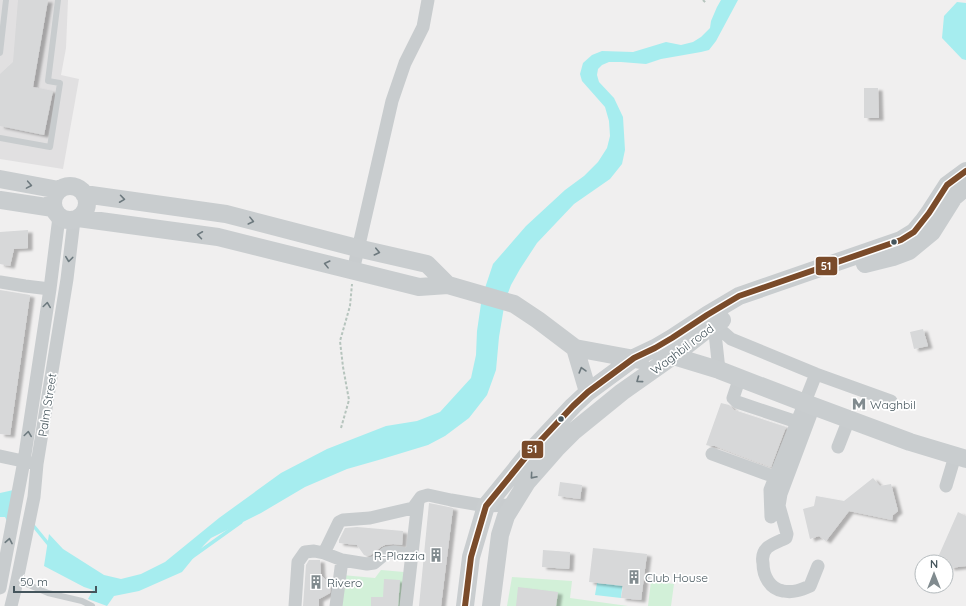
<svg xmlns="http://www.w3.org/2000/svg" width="966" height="606" font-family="Quicksand,sans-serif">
	<defs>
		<filter id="shadow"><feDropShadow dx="4.5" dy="2.5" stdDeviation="1" flood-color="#0004"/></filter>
	</defs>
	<rect width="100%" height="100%" fill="#f0efef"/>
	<path fill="#e1e0e1" d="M0 0H68L66 48 61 75 79 79 63 169 0 159Z"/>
	<path fill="#d2f0d8" d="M381 570 404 572 401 606H342V575L375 578Z
		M512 577 572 581 570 598 628 606H507Z
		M651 581 674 584 671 606H648Z"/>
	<path fill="#a6edef" d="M721 0H738L716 41 709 50 701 52 661 59 646 64 621 62H609L602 65 598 69 597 75 599 82 614 98 623 117 625 150 622 164 610 179 574 204 537 243 520 269 511 285 505 301 499 337 496 370 487 395 469 418 445 436 428 445 382 459 347 469 305 487 261 513 211 538 204 545 182 572 139 591 114 596 107 606 88 599 93 590 84 587 44 566 49 534 63 549 104 575 121 579 141 574 165 562 219 518 281 473 327 449 386 426 417 421 440 412 471 378 476 355 477 331 482 297 493 264 526 226 565 190 584 176 598 162 607 148 610 136 609 121 605 107 582 81 580 74 583 63 592 55 602 51 633 52 666 42 681 45 693 42 701 37 710 28 711 21 717 7Z
		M957 2 966 3V60L962 59 942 38 944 16Z
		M18 489 11 529 5 517H0V493Z
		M608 570 624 572 621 598 595 595 597 583 606 584Z"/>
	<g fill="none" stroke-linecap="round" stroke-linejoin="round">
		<path stroke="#a6edef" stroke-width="3.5" d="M32 524 50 546
			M192 557 241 522"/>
	</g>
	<path fill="#d7d8d9" filter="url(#shadow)" d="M18 0H48L33 87 53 91 44 135 0 126V74L13 62Z
		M864 88H878L879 118H864Z
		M28 230V248L14 249 10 266 0 264V232Z
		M0 290 30 295 10 435 0 434Z
		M923 329 928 346 914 349 910 332Z
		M721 403 729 405 734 410 786 427 771 467 715 446H710L706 445Z
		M873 478 880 486 891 484 898 511 893 515 892 520 849 511 826 541 819 536 810 539 803 509 814 506 816 496 844 501Z
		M560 482 582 485 580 499 558 496Z
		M429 503 453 508 441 606H419Z
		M958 512 966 516V566L950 568 948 559 939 555Z
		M357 527 403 531 402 545 393 544 385 545 381 547 371 555 367 556 364 555 357 545 339 543V540L345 528Z
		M593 548 647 554 641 600 621 598 623 586 589 582Z
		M543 550 570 552 569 569 542 567Z
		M309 560H320L321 575 331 585 330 593 319 599V606H303L306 565Z
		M384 579 400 580 398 606H371V597H383Z
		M518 587 558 592 556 606H516Z"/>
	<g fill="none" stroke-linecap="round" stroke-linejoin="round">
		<path stroke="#b6c4bd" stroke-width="2" stroke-dasharray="3 2" stroke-linecap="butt" d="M703 0 706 3
			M341 428 349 400 343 367 340 341 350 306 352 284"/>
		<path stroke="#c8ccce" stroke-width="6" d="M0 53 6 0
			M0 138 50 147 60 83 48 81 58 0
			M17 580 48 593 82 601 92 606"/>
		<path stroke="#c8ccce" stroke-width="13" d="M353 271 392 101 405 63 423 27 428 0
			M0 282 25 286 50 289
			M709 318 714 324 731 339 816 374 891 401
			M714 324 719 370
			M740 377 733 398 737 402 797 422
			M814 406 781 494 779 506 787 534 786 538C780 541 771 544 767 548 763 552 762 558 763 563 763 576 770 589 783 591 793 593 801 590 810 586L818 566
			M838 447 849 419
			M712 454 775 477
			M0 456 32 463
			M946 486 955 456
			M771 517 770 490 816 374
			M324 553 342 560 336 606
			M342 560 367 564 374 563 386 553 394 552 412 555
			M0 588 24 461 50 289 59 217
			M11 606 15 590 34 497 37 464 67 279 74 220
			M295 606 298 562 305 552 314 551 324 553 339 522 343 520 370 518 413 508 421 497 428 495 451 500 486 506 512 505
			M406 606 418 501"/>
		<path stroke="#c9cdcf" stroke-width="18" d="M0 179 59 190
			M53 203a17 17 0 1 1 34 0a17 17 0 1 1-34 0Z
			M84 194 226 214 357 248 427 264 448 285
			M0 200 53 208
			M78 218 218 237 419 287 448 285 514 304 538 320 575 348 640 360
			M865 264 893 257 909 251 932 232 954 197 966 187
			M575 348 588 392
			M673 356 719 370 805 403 910 442 966 459
			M465 606 471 557 486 506 529 453 573 406 588 392 634 358 655 348 672 338 707 315 739 296 901 240 914 232 924 220 929 213 947 185 966 171
			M491 606 500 535 506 516 527 482 556 449 574 431 622 392 673 356 714 324 722 320"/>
		<defs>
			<path id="bus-1" d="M465 606 471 557 486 506 529 453 573 406 588 392 634 358 655 348 672 338 707 315 739 296 901 240 914 232 929 213 947 185 966 171"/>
		</defs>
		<use href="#bus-1" stroke="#fff" stroke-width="9"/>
		<use href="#bus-1" stroke="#7a4b2a" stroke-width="6"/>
	</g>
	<defs><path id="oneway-chevron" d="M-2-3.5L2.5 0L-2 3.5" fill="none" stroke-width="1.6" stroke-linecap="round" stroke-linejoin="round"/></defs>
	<g stroke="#6d797e">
		<use href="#oneway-chevron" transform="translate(29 185) rotate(10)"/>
		<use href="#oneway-chevron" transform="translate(122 199) rotate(8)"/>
		<use href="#oneway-chevron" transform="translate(251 221) rotate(14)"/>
		<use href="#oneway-chevron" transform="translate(200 235) rotate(-172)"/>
		<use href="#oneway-chevron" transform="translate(377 252) rotate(13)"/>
		<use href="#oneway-chevron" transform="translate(327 264) rotate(-166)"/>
		<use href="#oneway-chevron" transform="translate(582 370) rotate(-106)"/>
		<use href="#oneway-chevron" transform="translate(639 380) rotate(144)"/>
		<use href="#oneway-chevron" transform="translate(533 476) rotate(131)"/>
	</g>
	<g stroke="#6c797e">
		<use href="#oneway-chevron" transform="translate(69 259) rotate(97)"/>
		<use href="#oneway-chevron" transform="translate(47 305) rotate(-82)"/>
		<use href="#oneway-chevron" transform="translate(28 434) rotate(-82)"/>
		<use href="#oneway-chevron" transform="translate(9 541) rotate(-79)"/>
	</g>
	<defs>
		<symbol id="metro-bare" viewBox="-9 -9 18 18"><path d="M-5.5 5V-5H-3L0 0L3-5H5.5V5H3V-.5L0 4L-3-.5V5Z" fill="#818b8f" stroke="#fff" stroke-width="2.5" paint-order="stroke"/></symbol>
		<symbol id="building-bare" viewBox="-9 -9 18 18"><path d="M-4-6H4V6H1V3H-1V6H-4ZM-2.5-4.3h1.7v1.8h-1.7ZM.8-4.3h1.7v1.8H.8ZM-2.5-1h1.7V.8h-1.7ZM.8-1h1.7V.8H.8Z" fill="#818b8f" stroke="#fff" stroke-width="2.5" paint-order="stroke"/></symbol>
	</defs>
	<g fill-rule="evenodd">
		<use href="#metro-bare" x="849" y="394" width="20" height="20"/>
		<use href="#building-bare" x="426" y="545" width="20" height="20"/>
		<use href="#building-bare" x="624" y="567" width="20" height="20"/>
		<use href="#building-bare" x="306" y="572" width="20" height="20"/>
	</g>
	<g fill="#45555c" stroke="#fff" stroke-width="1.5">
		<circle cx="894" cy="242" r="3.5"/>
		<circle cx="561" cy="419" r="3.5"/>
	</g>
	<g text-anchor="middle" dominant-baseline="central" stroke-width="3.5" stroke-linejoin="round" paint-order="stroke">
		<g font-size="12" fill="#45555c" stroke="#fff">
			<text transform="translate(682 349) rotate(-37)">Waghbil road</text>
			<text transform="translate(47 405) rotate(-81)">Palm Street</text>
		</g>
		<g font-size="12" fill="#45555c" stroke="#fff" text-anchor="start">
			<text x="870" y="404">Waghbil</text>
			<text x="425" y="555" text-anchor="end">R-Plazzia</text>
			<text x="645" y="577">Club House</text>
			<text x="327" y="582">Rivero</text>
		</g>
	</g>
	<g stroke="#fff" stroke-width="1.5">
		<rect x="815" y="256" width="23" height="20" rx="4" fill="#7a4b2a"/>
		<rect x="521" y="440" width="23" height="19" rx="4" fill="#7a4b2a"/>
	</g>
	<g font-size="11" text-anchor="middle" font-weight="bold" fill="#fff">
		<text x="826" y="270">51</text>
		<text x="532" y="453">51</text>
	</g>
	<g transform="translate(934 574)"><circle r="19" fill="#ffffff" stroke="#b5bbbe"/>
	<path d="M0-3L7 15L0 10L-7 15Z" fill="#818b8f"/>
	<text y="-6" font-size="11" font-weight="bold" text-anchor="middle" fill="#45555c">N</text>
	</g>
	<path d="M14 586v6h82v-6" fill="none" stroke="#45555c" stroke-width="2"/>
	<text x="20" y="586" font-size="12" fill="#45555c" stroke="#ffffff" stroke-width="3" paint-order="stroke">50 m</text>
</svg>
